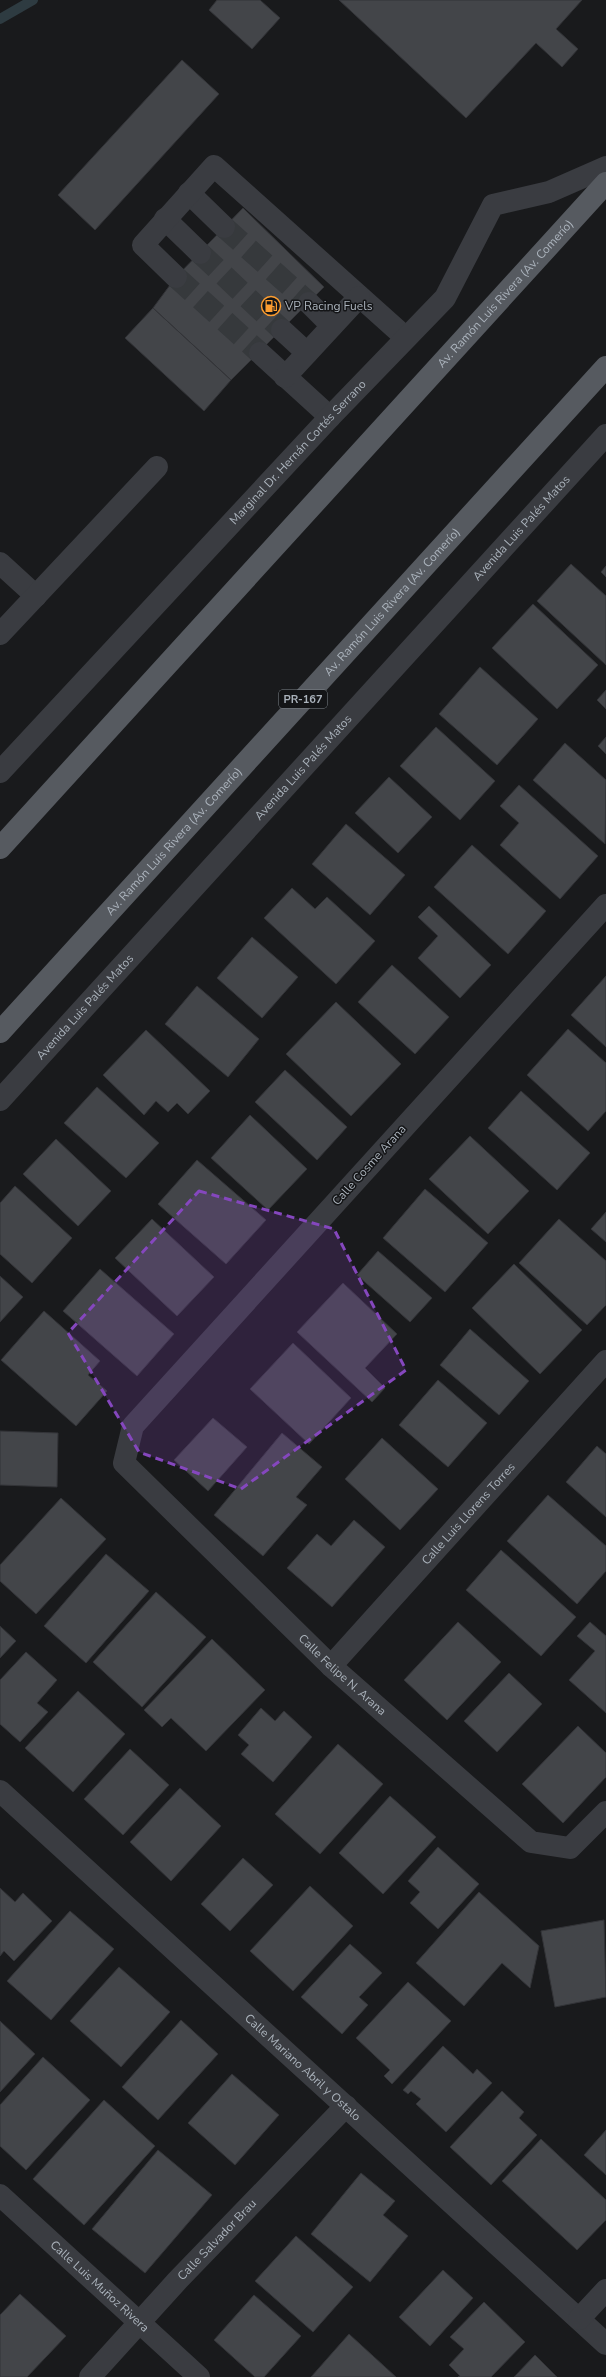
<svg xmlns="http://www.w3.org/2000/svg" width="606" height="2377" font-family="'Nunito Sans',sans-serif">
	<rect width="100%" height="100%" fill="#191a1c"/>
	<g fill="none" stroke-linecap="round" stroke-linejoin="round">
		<path stroke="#2e3b41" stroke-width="10" d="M0 19 33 0"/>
	</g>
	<path fill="#434549" stroke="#333438" d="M217 0H260L280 18 252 49 209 10Z
		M339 0H582L556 29 578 49 562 67 536 43 466 118Z
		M182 60 219 94 95 230 58 195Z
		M243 208 324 287 231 380 153 308 176 277Z
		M153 308 231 380 204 411 125 338Z
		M571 564 606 596V665L537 601Z
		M606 566V577L601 572Z
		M533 604 598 665 557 709 492 648Z
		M480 667 538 719 497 765 439 714Z
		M606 690V709L597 700Z
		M436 727 495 781 460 820 400 766Z
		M606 737V754L598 746Z
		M565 743 606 780 605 844 533 780Z
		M389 777 432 817 398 853 355 813Z
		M519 785 598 856 560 899 500 845 519 823 500 806Z
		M346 824 405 875 370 915 312 864Z
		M472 845 546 911 508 954 434 887Z
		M292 888 315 909 327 897 375 941 336 984 264 918Z
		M429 906 491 965 460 998 418 958 438 936 418 917Z
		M252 937 298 977 262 1018 217 978Z
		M392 965 449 1017 415 1054 358 1002Z
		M606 976V1047L571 1015Z
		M197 986 259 1039 228 1077 165 1024Z
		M336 1002 401 1064 351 1116 286 1054Z
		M568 1029 606 1063V1111L588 1131 527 1075Z
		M146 1030 210 1091 188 1114 177 1103 168 1112 156 1101 144 1115 103 1075Z
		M285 1070 347 1127 317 1160 255 1102Z
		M97 1087 159 1143 126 1178 64 1123Z
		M521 1091 590 1153 557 1190 488 1128Z
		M250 1115 307 1169 268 1210 211 1158Z
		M470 1136 529 1191 488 1234 429 1179Z
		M56 1139 111 1191 78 1226 23 1174Z
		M197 1160 266 1220 226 1264 158 1204Z
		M15 1186 72 1238 32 1283 0 1254V1203Z
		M425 1189 488 1243 445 1292 383 1238Z
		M606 1212V1242L591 1229Z
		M152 1219 214 1277 177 1316 115 1258Z
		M559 1219 606 1261V1305L587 1325 519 1263Z
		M378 1251 432 1298 410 1322 357 1275Z
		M514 1264 582 1330 540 1374 472 1308Z
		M100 1269 174 1334 137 1376 63 1311Z
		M0 1276 23 1297 0 1322Z
		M343 1283 397 1334 365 1368 385 1388 372 1402 297 1332Z
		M44 1311 100 1361 88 1375 107 1391 76 1426 1 1360Z
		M470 1329 529 1381 499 1415 440 1365Z
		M293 1343 351 1398 309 1444 250 1389Z
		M438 1380 487 1423 448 1467 399 1425Z
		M213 1418 247 1447 208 1491 174 1460Z
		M0 1431 58 1433 57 1487 0 1485Z
		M282 1433 322 1467 296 1497 307 1505 263 1556 214 1515Z
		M382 1438 438 1489 400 1530 345 1479Z
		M597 1446 606 1454V1517L566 1482Z
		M548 1495 606 1546V1571L577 1604 507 1541Z
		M61 1498 106 1539 36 1614 0 1581V1565Z
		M354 1520 385 1547 332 1607 287 1568 317 1534 331 1546Z
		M501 1550 576 1617 541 1656 466 1590Z
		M106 1554 149 1591 86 1663 44 1626Z
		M156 1592 206 1637 142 1707 93 1662Z
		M458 1622 501 1662 447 1720 404 1680Z
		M590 1622 606 1636V1713L569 1680 595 1651 577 1636Z
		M0 1626 16 1641 0 1658Z
		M212 1639 265 1690 206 1751 171 1718 162 1727 144 1710Z
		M26 1652 57 1680 37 1703 48 1712 20 1742 0 1724V1680Z
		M509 1673 542 1704 497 1752 464 1721Z
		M78 1691 125 1734 73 1792 25 1748Z
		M261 1708 275 1721 284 1711 312 1737 273 1782 241 1754 249 1745 238 1735Z
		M578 1726 606 1753V1777L563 1823 522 1784Z
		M338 1744 383 1784 320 1854 275 1814Z
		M130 1749 169 1785 123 1835 84 1799Z
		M180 1788 221 1826 171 1881 130 1842Z
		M390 1796 436 1837 383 1894 339 1853Z
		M438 1847 479 1884 438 1929 410 1903 420 1892 408 1881Z
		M243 1858 273 1885 230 1931 201 1904Z
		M310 1886 353 1926 293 1991 250 1951Z
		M0 1888 15 1902 23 1893 52 1921 14 1961 4 1951 0 1956Z
		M479 1892 539 1946 530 1988 502 1963 464 2006 416 1963Z
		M70 1911 114 1949 51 2020 7 1981Z
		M604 1920 606 1997 555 2007 541 1931Z
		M350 1944 382 1973 359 1997 368 2005 342 2034 301 1997Z
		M119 1967 170 2012 121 2067 70 2021Z
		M408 1982 451 2021 392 2084 384 2076 390 2070 356 2038Z
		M181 2020 218 2054 158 2120 122 2087Z
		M0 2021 35 2054 0 2092Z
		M443 2046 473 2074 477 2069 492 2083 446 2132 416 2104 421 2099 411 2091 408 2094 403 2090Z
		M43 2057 90 2100 26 2170 0 2146V2105Z
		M232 2074 279 2115 235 2165 188 2123Z
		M502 2091 524 2112 519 2118 537 2135 491 2185 450 2147Z
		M104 2100 155 2146 84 2225 33 2179Z
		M606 2130V2175L584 2155Z
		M541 2139 606 2200V2220L577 2250 502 2181Z
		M158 2150 212 2195 145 2273 92 2229Z
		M361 2173 395 2201 383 2215 408 2236 370 2282 311 2234Z
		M296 2236 353 2287 313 2332 255 2281Z
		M443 2270 473 2298 430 2346 399 2317Z
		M20 2294 66 2336 27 2377H0V2315Z
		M254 2295 301 2336 264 2377H255L214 2340Z
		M484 2302 525 2342 491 2377H458L460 2376 449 2365 464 2349 450 2337Z
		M349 2334 396 2377H311Z
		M535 2355 557 2377H514Z"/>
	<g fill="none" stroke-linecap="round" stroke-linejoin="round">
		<path stroke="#36393c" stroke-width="22" stroke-dasharray="22 11" stroke-linecap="butt" d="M224 227 309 303
			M200 253 282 330
			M176 277 260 353"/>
		<g stroke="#3a3c41" stroke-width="22">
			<path d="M189 193 224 227"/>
			<path d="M165 219 200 253"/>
			<path d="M176 277 143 245 214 166 405 337"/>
			<path d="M309 303 332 326"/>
			<path d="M282 330 307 353"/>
			<path d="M260 353 330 417"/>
			<path d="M285 377 359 297"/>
			<path d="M0 563 36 596"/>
			<path d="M0 634 157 467"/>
			<path id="s1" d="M0 772 330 417 445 298 493 205 549 192 606 167"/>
			<path id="s2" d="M606 905 133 1426 124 1463 331 1666 531 1842 570 1848 606 1812"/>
			<path id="s3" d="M0 1100 606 435"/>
			<path id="s4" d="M331 1666 606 1361"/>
			<path id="s5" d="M0 1791 606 2344"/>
			<path id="s6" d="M0 2195 199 2377"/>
			<path d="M579 2319 606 2290"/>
			<path id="s7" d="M90 2377 177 2281 346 2106"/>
		</g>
		<g stroke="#565a60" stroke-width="22">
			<path id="s8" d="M0 848 606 183"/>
			<path id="s9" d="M0 1032 606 367"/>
		</g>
	</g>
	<path fill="#8547be" fill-opacity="0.2" stroke="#8547be" stroke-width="3" stroke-dasharray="8 5" stroke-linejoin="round" d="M199 1191 334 1229 406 1370 241 1489 139 1452 68 1333Z"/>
	<defs>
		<symbol id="fuel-ring" viewBox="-11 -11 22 22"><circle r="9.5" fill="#141517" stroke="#fd9d30" stroke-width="1.5"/><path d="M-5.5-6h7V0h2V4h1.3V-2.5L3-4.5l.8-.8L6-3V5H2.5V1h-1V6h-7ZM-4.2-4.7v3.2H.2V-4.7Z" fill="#fd9d30"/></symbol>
	</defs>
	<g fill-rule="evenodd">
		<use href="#fuel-ring" x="260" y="295" width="22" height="22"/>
	</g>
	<g text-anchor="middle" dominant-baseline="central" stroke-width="3" stroke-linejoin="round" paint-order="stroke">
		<rect fill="#141517" stroke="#7e848a" stroke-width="1" x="279" y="690" width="48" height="18" rx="3"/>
		<g font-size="11" font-weight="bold" fill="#abb3bc">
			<text x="303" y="699">PR-167</text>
		</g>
		<g font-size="12" fill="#abb3bc" stroke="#141517">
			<text stroke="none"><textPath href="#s8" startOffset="750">Av. Ramón Luis Rivera (Av. Comerío)</textPath></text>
			<text stroke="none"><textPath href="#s1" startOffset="437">Marginal Dr. Hernán Cortés Serrano</textPath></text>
			<text stroke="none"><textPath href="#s3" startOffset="774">Avenida Luis Palés Matos</textPath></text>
			<text stroke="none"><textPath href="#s9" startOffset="582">Av. Ramón Luis Rivera (Av. Comerío)</textPath></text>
			<text stroke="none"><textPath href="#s3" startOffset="450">Avenida Luis Palés Matos</textPath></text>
			<text stroke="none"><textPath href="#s9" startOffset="258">Av. Ramón Luis Rivera (Av. Comerío)</textPath></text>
			<text stroke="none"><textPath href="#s3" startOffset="126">Avenida Luis Palés Matos</textPath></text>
			<text transform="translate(369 1165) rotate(-48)">Calle Cosme Arana</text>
			<text stroke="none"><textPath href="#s4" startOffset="205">Calle Luis Llorens Torres</textPath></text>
			<text stroke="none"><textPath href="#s2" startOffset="1046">Calle Felipe N. Arana</textPath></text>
			<text stroke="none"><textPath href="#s5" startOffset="410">Calle Mariano Abril y Ostalo</textPath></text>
			<text stroke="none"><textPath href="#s7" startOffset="187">Calle Salvador Brau</textPath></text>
			<text stroke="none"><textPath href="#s6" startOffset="135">Calle Luis Muñoz Rivera</textPath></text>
		</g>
		<g font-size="12" fill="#abb3bc" stroke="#141517" text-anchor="start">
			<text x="285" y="306">VP Racing Fuels</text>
		</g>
	</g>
</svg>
